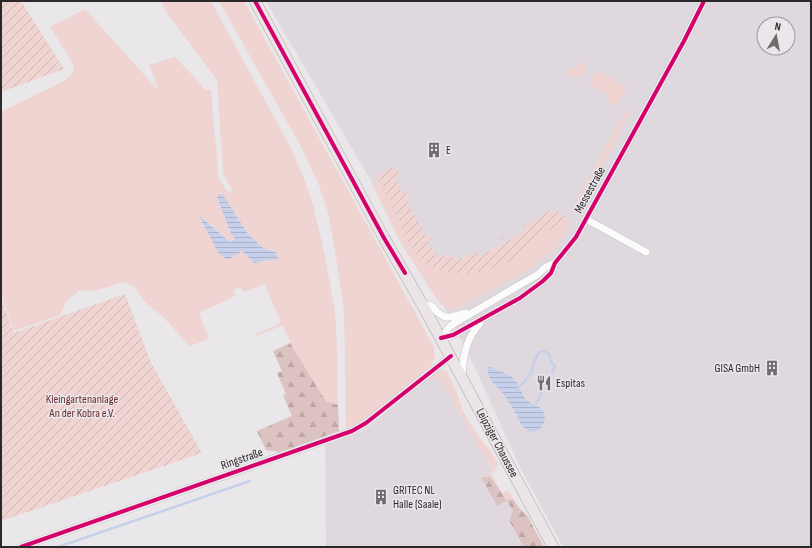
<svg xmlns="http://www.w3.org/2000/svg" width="812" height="548" font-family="'Sofia Sans Condensed',sans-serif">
	<defs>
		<pattern id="forest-firs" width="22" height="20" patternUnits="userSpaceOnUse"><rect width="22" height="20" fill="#dcc2c0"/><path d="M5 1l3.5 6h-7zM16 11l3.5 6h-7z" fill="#bda7a5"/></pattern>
		<pattern id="garden-furrows" width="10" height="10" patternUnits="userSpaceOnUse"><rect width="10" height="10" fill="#efd4d2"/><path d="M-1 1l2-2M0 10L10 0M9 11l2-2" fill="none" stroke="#cdb6b4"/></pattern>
		<pattern id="water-rules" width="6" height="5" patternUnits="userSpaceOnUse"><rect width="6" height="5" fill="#c7d0eb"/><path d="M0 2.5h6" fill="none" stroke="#abb3ca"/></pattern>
	</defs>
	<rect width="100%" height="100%" fill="#e9e7e9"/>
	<path fill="#dfd9df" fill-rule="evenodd" d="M266 1H811V547H563L520 467 476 370 444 306ZM764 24H788V48H764Z
		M427 379 441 380 493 472 481 479 497 506 507 501 513 511 509 520 524 547H326L325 445 361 432 374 423Z"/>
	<path fill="#efd4d2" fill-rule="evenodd" d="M162 1H211L293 152 306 184 313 205 325 256 335 312 337 344 338 405 329 402 327 403 290 343 283 325 257 336 256 334 281 323 265 284 243 292 240 287 233 290 235 296 199 313 209 339 190 346 163 317 145 302 134 287 124 282 94 291 80 290 67 300 60 315 14 331 1 294V112L66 80 73 72 74 65 50 27 85 9 159 91 149 65 175 57 200 83 204 89 211 90 214 130 217 152 218 177 228 192 233 191 223 174 217 80 164 9ZM223 195 248 234 263 248 277 253 269 260 254 263 242 251 200 218 202 217 230 242 236 239 230 231 217 197Z
		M219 1H244L434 347 435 358 430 367C403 388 377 415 346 430L344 310 336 257 329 216 319 185 300 145Z
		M585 62C588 68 584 74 581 79L575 76 572 80 567 71Z
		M598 72 602 73 628 87 617 107 606 101 609 95 589 84 594 74Z
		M630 108 632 109C615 141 600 174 582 205 578 205 578 201 578 198L625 111 628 113Z
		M378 179C384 190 391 202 396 214 402 228 406 243 417 255 443 284 492 275 521 254 529 248 534 241 542 235 550 229 560 226 567 218L570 220 571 226 555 248 532 268 459 308C449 312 442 306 436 298L399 240 372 184Z
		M443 370 447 372C454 384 458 397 463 410 471 429 487 445 498 462L496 470 491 473 502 493 508 490 513 499 506 501 490 476 481 478 493 472 441 380 427 379 438 371Z"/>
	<path fill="url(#forest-firs)" d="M290 343 327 403 329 402 338 405 339 431 280 452 266 450 257 431 292 416 283 395 286 394 277 373 282 371 273 351Z
		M490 476 506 500 513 499 519 508 527 515 544 547H524L509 520 513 511 507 501 497 506 481 478Z"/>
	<path fill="url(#garden-furrows)" d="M1 1H21L64 69 1 92Z
		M393 167 397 168 400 174 394 177 404 195 409 192 411 197 406 200 426 236 432 234 433 238 427 241 438 258 444 255 462 259 476 251 479 257 499 245 500 246 504 244 500 237 503 236 506 242 527 230 524 225 551 210H556L567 218C560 226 550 229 542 235 534 242 527 250 519 256 489 274 443 284 417 255 406 243 402 228 396 214 391 202 384 190 378 179V175Z
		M125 294 151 363 202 453 1 521V297L14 333Z"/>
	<path fill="url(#water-rules)" d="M219 194 223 195 248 234 263 248 277 253 278 259 269 260 254 263 242 251 228 260 219 254 200 218 201 217 230 242 235 239 230 231 217 197Z
		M489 367C495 368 512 376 516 381 519 386 521 392 524 397 529 406 537 402 543 411 549 420 538 437 527 430 521 426 517 416 514 410 510 404 506 397 502 392 495 385 489 380 487 369Z"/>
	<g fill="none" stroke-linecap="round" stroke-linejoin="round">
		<path stroke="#c7d0eb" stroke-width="2.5" d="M519 387 529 376 532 371 533 365 539 352 544 351 549 354 551 362 555 366C552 375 545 383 541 392 539 397 539 401 536 404
			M58 547 250 481"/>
		<defs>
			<path id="minor" d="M586 219 646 252
				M422 304 432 306 437 312 445 317H451L466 313
				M441 338 453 335 520 298 543 281 551 273 555 263 576 237 684 41 704 1
				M441 338 450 326 521 284 537 275 546 267 555 263
				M462 376C463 356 466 339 480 323
				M21 547 352 431 366 423 451 356"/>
			<path id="primary" d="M255 1 384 238 422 304 553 547"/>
		</defs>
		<use href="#minor" stroke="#c5c3c5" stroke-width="8"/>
		<use href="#primary" stroke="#b1a4aa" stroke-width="12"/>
		<use href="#minor" stroke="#fcfbfc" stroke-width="7"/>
		<use href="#primary" stroke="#ece5e8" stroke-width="11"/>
		<defs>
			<path id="cycleway" d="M255 1 384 238 405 273
				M441 338 453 335 520 298 543 281 551 273 555 263 576 237 684 41 704 1
				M21 547 352 431 366 423 451 356"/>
		</defs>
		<use href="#cycleway" stroke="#eae6ea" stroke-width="6"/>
		<use href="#cycleway" stroke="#d6006c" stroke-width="4"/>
	</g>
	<defs>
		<symbol id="building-bare" viewBox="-9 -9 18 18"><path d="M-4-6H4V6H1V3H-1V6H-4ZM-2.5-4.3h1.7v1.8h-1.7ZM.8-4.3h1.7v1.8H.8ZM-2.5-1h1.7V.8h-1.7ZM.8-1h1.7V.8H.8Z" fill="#6e6c6e" stroke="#eae6ea" stroke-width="2.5" paint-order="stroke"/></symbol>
		<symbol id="restaurant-bare" viewBox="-9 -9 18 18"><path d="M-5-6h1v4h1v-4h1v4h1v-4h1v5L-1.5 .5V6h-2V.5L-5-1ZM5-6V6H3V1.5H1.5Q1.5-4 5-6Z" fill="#6e6c6e" stroke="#eae6ea" stroke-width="2.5" paint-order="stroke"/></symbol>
	</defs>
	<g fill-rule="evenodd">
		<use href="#building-bare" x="423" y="139" width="22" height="22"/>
		<use href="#building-bare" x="761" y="357" width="22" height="22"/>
		<use href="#restaurant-bare" x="533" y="372" width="22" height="22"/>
		<use href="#building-bare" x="370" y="486" width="22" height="22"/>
	</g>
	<g text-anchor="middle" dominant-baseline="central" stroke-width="3" stroke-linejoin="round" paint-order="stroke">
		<g font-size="12" fill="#2b292b" stroke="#eae6ea" text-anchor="start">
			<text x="446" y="150">E</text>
			<text x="760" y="368" text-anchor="end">GISA GmbH</text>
			<text x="556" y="383">Espitas</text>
			<text x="393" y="490">GRITEC NL<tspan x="393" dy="14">Halle (Saale)</tspan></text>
		</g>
		<g font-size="12" fill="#2b292b" stroke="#eae6ea">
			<text transform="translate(590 190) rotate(-61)">Messestraße</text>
			<text transform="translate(497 443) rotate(62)">Leipziger Chaussee</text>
			<text transform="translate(242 459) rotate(-19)">Ringstraße</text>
		</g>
		<g font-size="12" fill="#6b2f2d" stroke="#eae6ea">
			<text x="82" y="399">Kleingartenanlage<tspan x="82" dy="14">An der Kobra e.V.</tspan></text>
		</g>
	</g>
	<rect width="812" height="548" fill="none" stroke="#2b292b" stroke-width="4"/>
	<g transform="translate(776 36) rotate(11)"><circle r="19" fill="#eae6ea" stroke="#9e9a9e"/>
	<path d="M0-3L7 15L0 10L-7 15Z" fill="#6e6c6e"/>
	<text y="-6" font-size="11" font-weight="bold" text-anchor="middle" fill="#2b292b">N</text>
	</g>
</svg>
